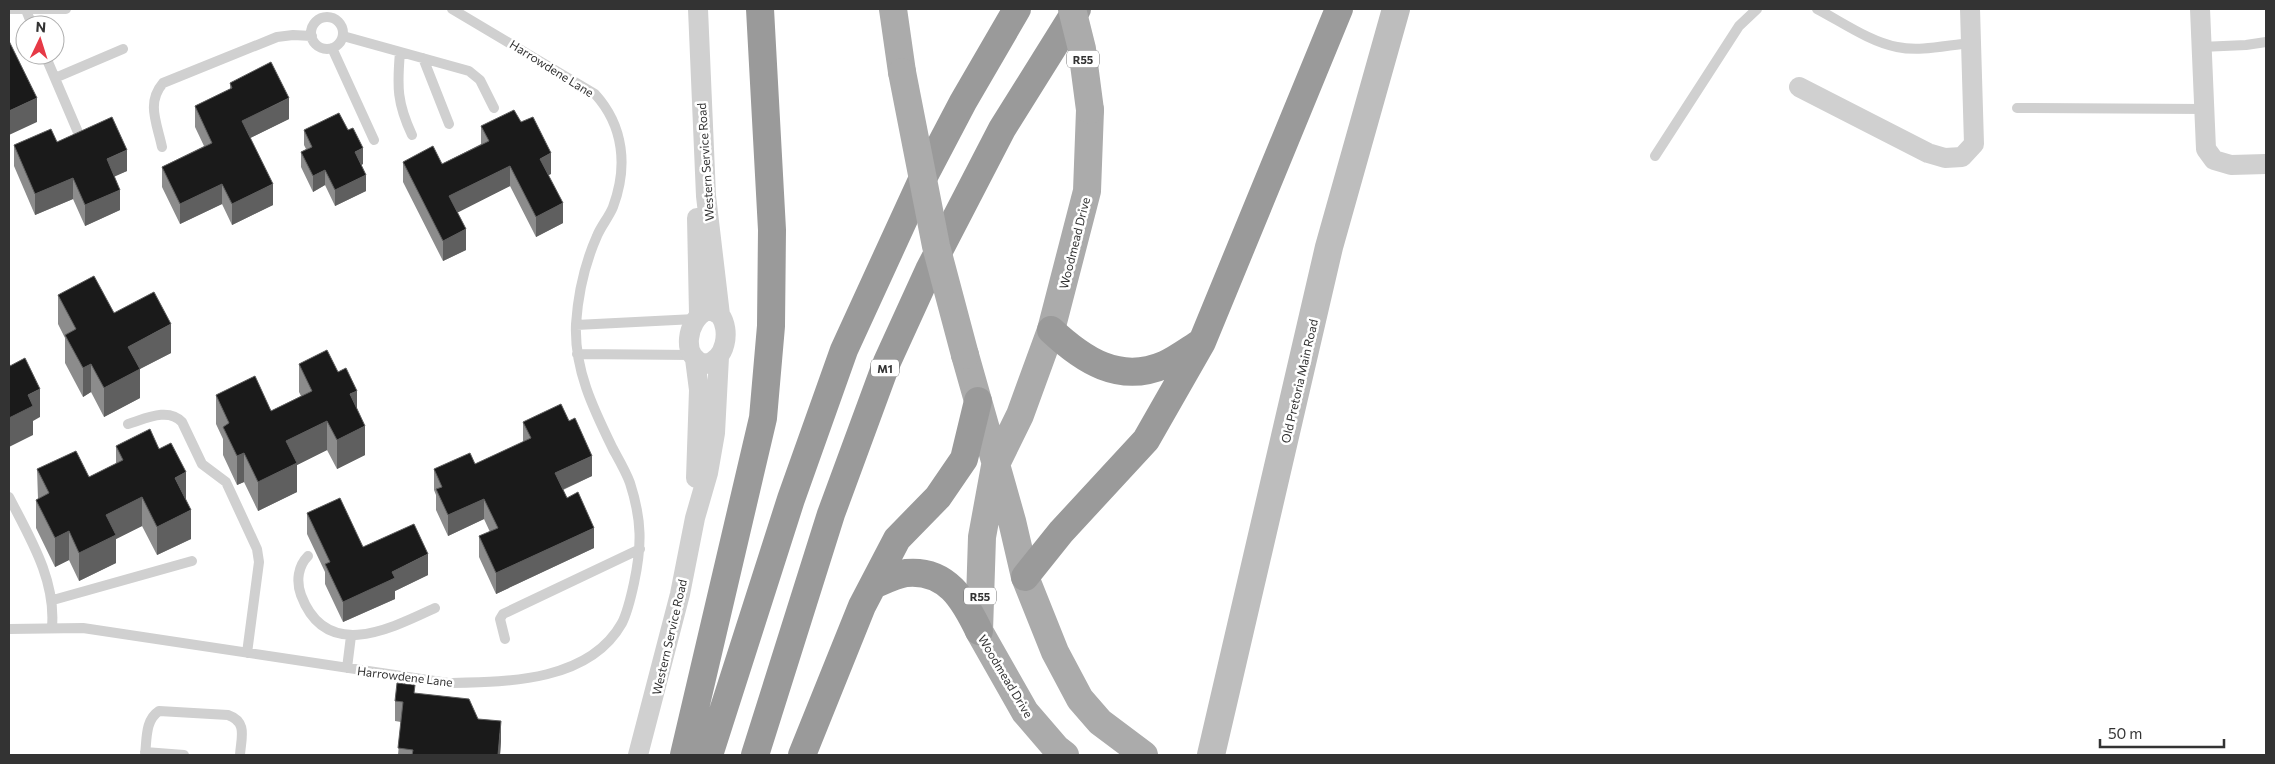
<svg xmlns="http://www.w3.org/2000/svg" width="2275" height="764" font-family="Commissioner,sans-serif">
	<rect width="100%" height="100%" fill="#fff"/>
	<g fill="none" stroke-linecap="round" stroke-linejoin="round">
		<path stroke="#d0d0d0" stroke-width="10" d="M9 9H66
			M1817 9C1842 22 1870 42 1897 47 1921 52 1947 45 1971 43
			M26 10 32 25
			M311 33a16 16 0 1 1 32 0a16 16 0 1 1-32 0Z
			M343 36 469 71 480 80 494 108
			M2201 47 2246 45 2266 42
			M332 48 374 140
			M400 52C397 87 397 103 412 135
			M45 55 80 137
			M423 58 449 124
			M55 78 123 49
			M2017 108 2204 109
			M162 147C157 123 146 103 163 83L277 37 293 35 312 36
			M1655 156 1739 26 1757 9
			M576 325 695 319
			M577 354 692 355
			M128 424C145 419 168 407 182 422L202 464 226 482 257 549 259 562 247 653
			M9 497C30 538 56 580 52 627
			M308 556C298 566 296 581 301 595 326 662 390 629 435 608
			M53 600 192 561
			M9 629 83 628 448 683C507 682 589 682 622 623 628 611 631 597 634 583 642 546 642 520 630 483 626 472 619 460 613 449 594 410 574 370 576 324 578 295 585 263 597 236 601 226 609 217 613 207 628 167 624 126 595 94L452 9
			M505 639 500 619 503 614 640 549
			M347 668 351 636
			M145 752 184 755
			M145 755C147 739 145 720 159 711L228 715C248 722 241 738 240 755"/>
		<path stroke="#d0d0d0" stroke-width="20" d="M698 9 706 196 720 315
			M2200 9 2206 149 2214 160 2231 165 2266 164
			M1799 87 1928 153 1945 158 1962 157 1974 144 1970 9
			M697 218 699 314
			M706 311H713L720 315C731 330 726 361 705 364 680 358 687 320 706 311Z
			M695 359 699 390 696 478
			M638 755 680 594 695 518 708 473 715 433 719 357"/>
		<path stroke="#bdbdbd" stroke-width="28" d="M1211 755 1329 247 1396 9"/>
		<path stroke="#ababab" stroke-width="28" d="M893 9 902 72
			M965 355 1012 521 1025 577 1055 652 1080 699 1100 722 1144 755
			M1065 755 1056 748 1025 712 979 631 982 537 995 466 1020 415 1051 330 1087 191 1090 110"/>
		<path stroke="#9a9a9a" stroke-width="28" d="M1051 330C1083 360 1119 384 1164 365 1177 359 1189 350 1200 343
			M1025 577 1061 532 1146 440 1202 342 1339 9
			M873 585C883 581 895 575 906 573 947 569 964 600 979 631
			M684 755 763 418 771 326 772 230 760 9
			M709 755 791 499 844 350 921 182 963 102 1017 9
			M755 755 831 514 887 362 929 270 1002 129 1077 9
			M802 755 862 606 897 539 938 497 964 459 978 401"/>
		<path stroke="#ababab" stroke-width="28" d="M1072 9 1082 49 1090 110
			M902 72 936 246 965 355"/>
	</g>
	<path fill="#8c8c8c" d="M230 83 289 119 250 138 273 205 232 225 222 204 180 224 162 187V167L204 146 195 127V106L230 89Z
		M521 122 551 174 548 175 563 223 536 237 510 186 457 212 466 250 443 261 403 182V162L442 164 481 144V126Z
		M304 130 363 164 361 165 366 191 335 206 325 185 313 192 301 167V152L306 149 304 145Z
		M57 142 127 171 114 176 120 210 85 226 73 199 35 215 14 166V145Z
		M58 295 114 313 171 353 140 369V398L104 417 91 392 83 397 65 363V338L58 324Z
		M299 364 357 409 365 455 337 469 327 450 297 465V492L258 511 244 482 237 485 223 455V439L216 424V395L271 411 301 396 299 392Z
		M523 422 592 476 563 490 594 548 496 594 479 557V536L490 532 484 519 448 536 436 510V495L434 490V469L475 464 523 442Z
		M116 446 186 501 191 539 157 555 142 526 116 539V563L79 581 69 560 55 567 36 528V500L38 499 37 469 89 477 116 464Z
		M307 513 363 547 428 575 395 591V599L343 622 325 584V572L307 534Z
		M415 694 478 719 501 741 500 755H398L401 722 395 721V701Z"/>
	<path fill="#5f5f5f" d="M37 98V122L9 135V111Z
		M289 98V119L242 142V121Z
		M363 148V164L355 168V152Z
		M127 150V171L107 180V159Z
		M551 153V174L540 179V159Z
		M510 166V186L449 217V196Z
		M325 170V185L313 192V176Z
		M366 175V191L335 206V190Z
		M73 178V199L35 215V194Z
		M222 184V204L180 224V204Z
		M273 184V205L232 225V204Z
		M120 190V210L85 226V205Z
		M563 203V223L536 237V217Z
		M466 229V250L443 261V241Z
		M171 324V353L128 375V347Z
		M91 364V392L83 397V368Z
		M140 369V398L104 417V388Z
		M40 389V417L33 421V435L9 447V418L28 395Z
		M357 391V419L350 394Z
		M327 421V450L297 465V492L258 511V482L286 441Z
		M365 426V455L337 469V440Z
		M244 453V482L237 485V456Z
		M592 456V476L555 493V473Z
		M186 472V501L175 478Z
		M142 497V526L116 539V563L79 581V553L106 515Z
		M484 499V519L448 536V515Z
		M191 510V539L157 555V527Z
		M594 528V548L496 594V573Z
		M69 531V560L55 567V538Z
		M428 554V575L395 591V599L343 622V602L392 572Z
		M501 721V741L500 755H498Z"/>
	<path fill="#1a1a1a" stroke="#5f5f5f" d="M9 41 37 98 9 111Z
		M271 62 289 98 242 121 273 184 232 204 222 184 180 204 162 167 212 143 195 106 232 88 230 83Z
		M514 110 521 122 533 117 551 153 540 159 563 203 536 217 510 166 449 196 466 229 443 241 403 162 433 146 442 164 489 141 481 126Z
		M339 113 348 130 353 128 363 148 355 152 366 175 335 190 325 170 313 176 301 152 312 147 304 130Z
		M112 117 127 150 107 159 120 190 85 205 73 178 35 194 14 145 51 129 57 142Z
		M94 276 114 313 154 292 171 324 128 347 140 369 104 388 91 364 83 368 65 335 76 329 58 295Z
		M327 350 338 372 346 368 357 391 350 394 365 426 337 440 327 421 286 441 297 463 258 482 244 453 237 456 223 427 229 423 216 395 255 376 271 411 312 391 299 364Z
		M25 358 40 389 28 395 33 406 9 418V362L10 366Z
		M561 404 569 421 575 418 592 456 555 473 567 498 578 492 594 528 496 573 479 536 498 528 484 499 448 515 436 489 442 487 434 469 470 453 475 464 531 438 523 422Z
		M150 429 159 449 171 443 186 472 175 478 191 510 157 527 142 497 106 515 116 535 79 553 69 531 55 538 36 500 49 493 37 469 76 451 89 477 123 460 116 446Z
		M340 498 363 547 414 524 428 554 392 572 395 578 343 602 325 564 330 562 307 513Z
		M397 683 415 685 414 693 469 699 478 719 501 721 498 755H412L413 750 398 748 403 702 395 701Z"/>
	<g text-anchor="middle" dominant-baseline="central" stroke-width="5" stroke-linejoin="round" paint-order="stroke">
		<g fill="#fff" stroke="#707070" stroke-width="1">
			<rect x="1067" y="50.5" width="32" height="17" rx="4"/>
			<rect x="871" y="359.5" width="28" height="17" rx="4"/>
			<rect x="964" y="587.5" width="32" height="17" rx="4"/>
		</g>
		<g font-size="11" font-weight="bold" fill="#333">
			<text x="1083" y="59">R55</text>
			<text x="885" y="368">M1</text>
			<text x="980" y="596">R55</text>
		</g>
		<g font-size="12" fill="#333" stroke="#fff">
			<text transform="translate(552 68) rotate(32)">Harrowdene Lane</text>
			<text transform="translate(705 162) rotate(-94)">Western Service Road</text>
			<text transform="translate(1074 243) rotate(-76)">Woodmead Drive</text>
			<text transform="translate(1299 381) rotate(-77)">Old Pretoria Main Road</text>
			<text transform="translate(669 637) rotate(-77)">Western Service Road</text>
			<text transform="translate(405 676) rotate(7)">Harrowdene Lane</text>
			<text transform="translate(1006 676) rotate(59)">Woodmead Drive</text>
		</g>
	</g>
	<rect width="2275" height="764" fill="none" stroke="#333333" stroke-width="20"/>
	<g transform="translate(40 40) rotate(4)"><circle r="24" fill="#ffffff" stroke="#adadad"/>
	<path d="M0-4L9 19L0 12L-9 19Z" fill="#e63946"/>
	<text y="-8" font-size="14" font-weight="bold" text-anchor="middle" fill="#333333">N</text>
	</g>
	<path d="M2100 739v8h124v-8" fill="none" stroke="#333333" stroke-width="2.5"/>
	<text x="2108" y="739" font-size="15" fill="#333333" stroke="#ffffff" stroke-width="4" paint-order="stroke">50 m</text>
</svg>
